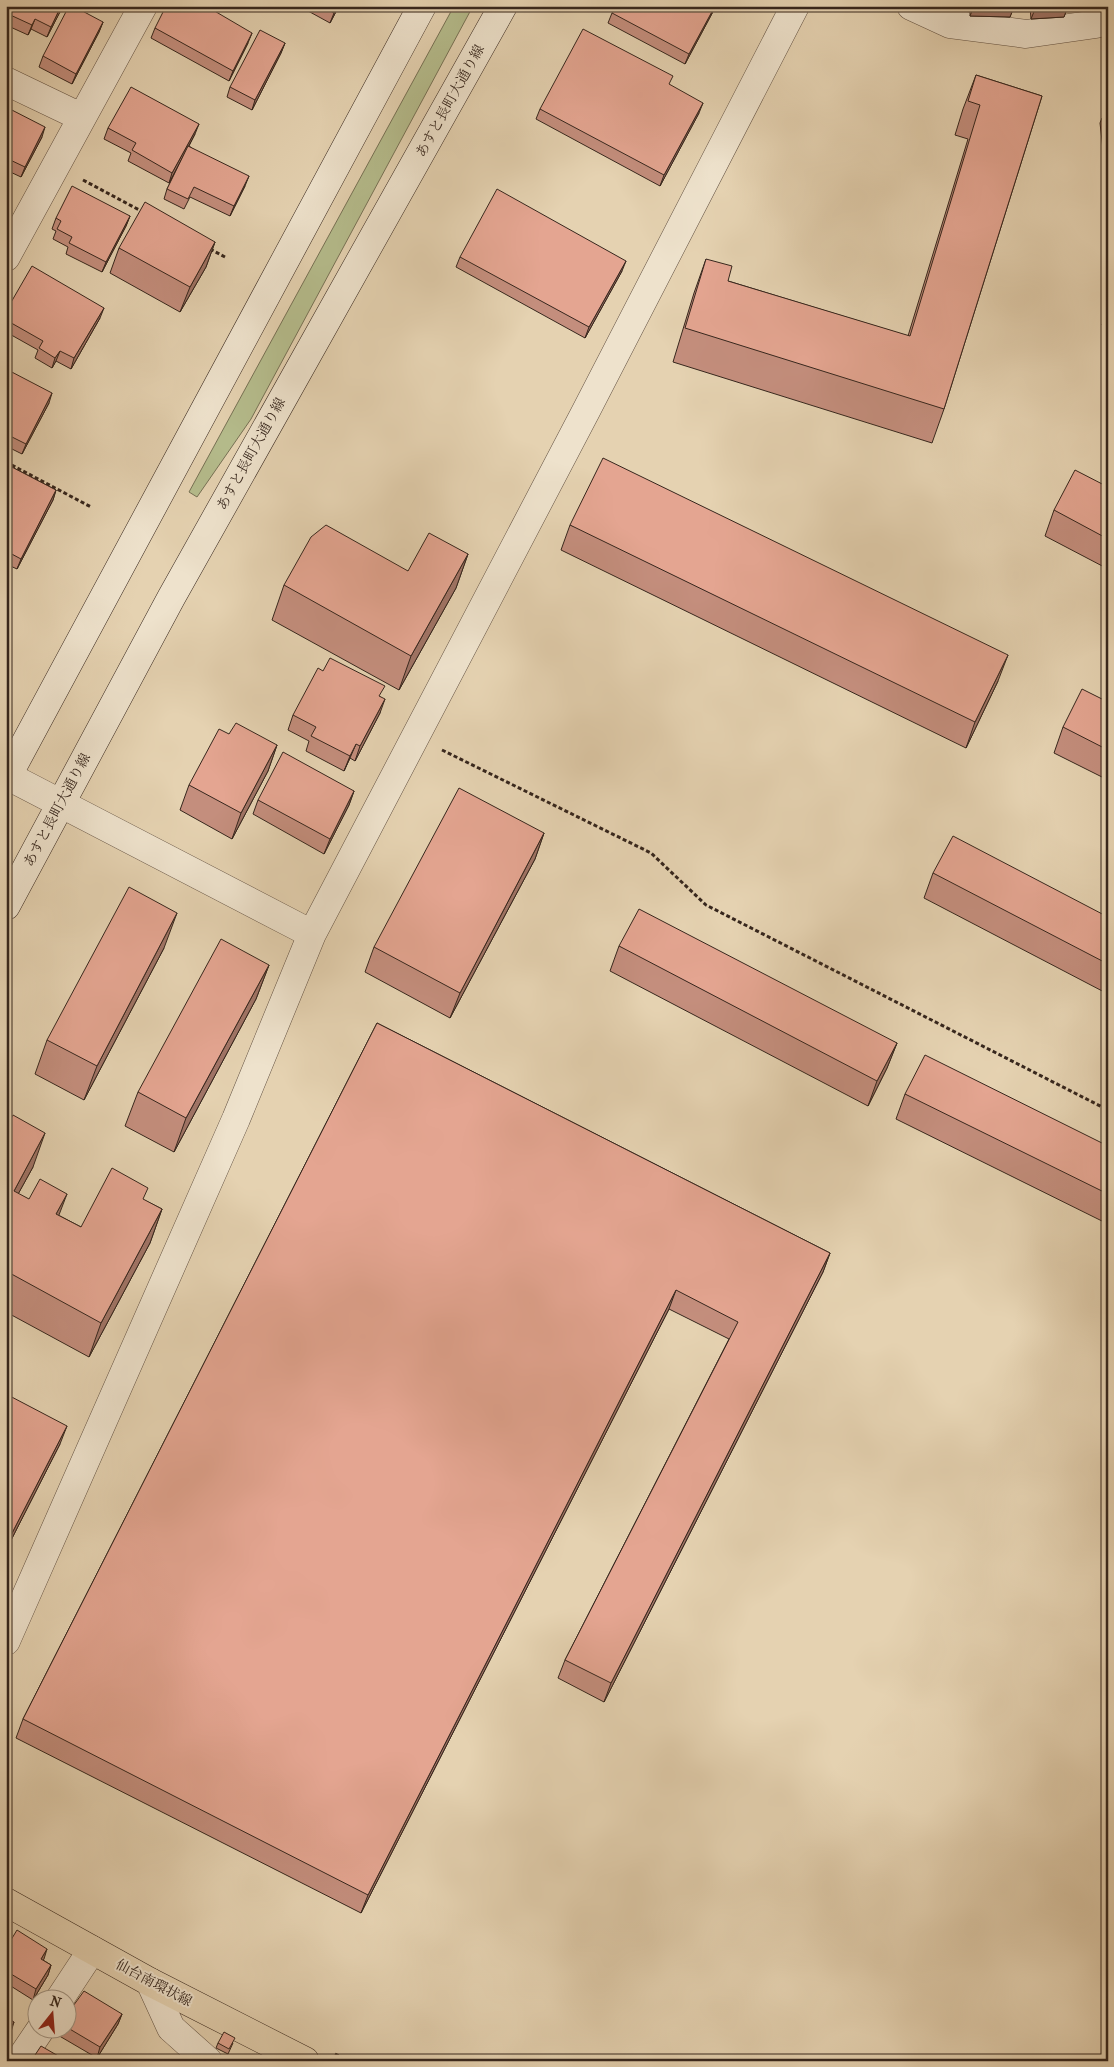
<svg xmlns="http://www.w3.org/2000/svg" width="1114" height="2067" font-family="'IM FELL French Canon','Noto Serif JP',serif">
	<rect width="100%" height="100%" fill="#e5d2b1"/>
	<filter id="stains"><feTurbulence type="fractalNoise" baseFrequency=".004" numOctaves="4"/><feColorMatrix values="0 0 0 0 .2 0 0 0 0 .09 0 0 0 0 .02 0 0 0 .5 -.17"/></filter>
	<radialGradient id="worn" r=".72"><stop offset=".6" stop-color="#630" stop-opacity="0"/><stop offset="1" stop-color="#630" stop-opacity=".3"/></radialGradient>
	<path fill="#b5bc8c" stroke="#767154" d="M454 6H473L251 419 197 497 189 492Z"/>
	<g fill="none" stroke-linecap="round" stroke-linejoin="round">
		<defs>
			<path id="minor" d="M911 6 950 24 1026 34 1096 24 1108 20
				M6 81 81 117
				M6 257 143 6
				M150 1982 171 2028 208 2061
				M59 2000 92 1950
				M19 2061 40 2030"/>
			<path id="tertiary" d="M6 775 312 934
				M6 1641 236 1119 312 934 587 409 795 6"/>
			<path id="secondary" d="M6 779 422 6
				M6 906 171 598 503 6"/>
			<path id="primary" d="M6 1902 150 1982 305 2061"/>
		</defs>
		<use href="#minor" stroke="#625142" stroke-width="29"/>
		<use href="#tertiary" stroke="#625142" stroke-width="29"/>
		<use href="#secondary" stroke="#36261d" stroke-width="29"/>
		<use href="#primary" stroke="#36261d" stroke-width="29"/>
		<path stroke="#36261d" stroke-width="3" stroke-dasharray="4 2.5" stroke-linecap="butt" d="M83 180 143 212
			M210 249 225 257
			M6 462 91 507
			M442 750 651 853 706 905 1108 1110
			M335 2054 348 2061"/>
		<use href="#minor" stroke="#eee2cc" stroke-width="28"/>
		<use href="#tertiary" stroke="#eee2cc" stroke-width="28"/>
		<use href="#secondary" stroke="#eee2cc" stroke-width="28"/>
		<use href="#primary" stroke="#e5d2b1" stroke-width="28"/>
	</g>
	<path fill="#c48e7d" stroke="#36261d" d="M6 6H63L47 37 31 29 28 35 6 25Z
		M252 6H264L261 11Z
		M299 6H339L330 23Z
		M716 6 685 64 608 23 612 13Z
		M970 6H1014L1010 17 970 16Z
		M1030 6H1068L1064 17 1031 19Z
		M103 22 99 32 72 84 39 67 43 56Z
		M155 28 248 43 229 81 151 38Z
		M285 43 281 53 252 110 227 97 230 87Z
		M976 75 1042 96 944 409 932 443 673 362 694 293 706 259 728 281 908 336 968 139 955 135 963 109Z
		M670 85 699 113 660 186 536 119 540 109Z
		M6 107 42 137 21 177 6 170Z
		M1102 118H1108V194L1100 123Z
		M108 128 195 134 189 146 245 186 230 216 190 197 184 209 164 199 167 189 185 153 169 183 128 161 131 153 104 139Z
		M130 216 126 226 102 272 66 254 68 247 53 239 56 231 52 229 56 218Z
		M215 242 206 267 180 312 110 273 119 248Z
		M460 257 622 271 585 338 456 267Z
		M1108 308V328L1102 325Z
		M6 311 100 318 71 369 56 361 52 368 35 358 38 350 6 332Z
		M6 369 49 403 22 454 6 446Z
		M6 464 56 490 53 500 17 569 6 564Z
		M1108 487V569L1045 536 1054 510Z
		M570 525 998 681 966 748 561 550Z
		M468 554 456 588 399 690 272 620 284 585 408 571Z
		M381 697 380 713 355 761 350 758 344 771 306 751 309 741 288 730 293 715Z
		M1108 702V780L1054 753 1063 727Z
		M277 745 268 771 232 839 180 810 189 785Z
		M354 791 349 805 324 854 253 814 258 800Z
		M544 833 535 859 450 1018 365 972 374 947Z
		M933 873 1108 917V994L924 898Z
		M619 946 897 1043 887 1068 868 1106 610 971Z
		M164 948 84 1100 35 1074 47 1040Z
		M269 965 256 999 174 1152 125 1126 138 1092Z
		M377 1023 830 1253 823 1272 604 1702 558 1678 565 1660 729 1339 669 1309 361 1913 16 1738 23 1719Z
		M905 1094 1108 1146V1224L896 1119Z
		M6 1123 33 1167 18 1194 81 1227 144 1200 162 1209 150 1243 89 1357 6 1312Z
		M6 1394 60 1444 6 1550Z
		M6 1948 43 1960 51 1965 48 1975 33 2000 6 1983Z
		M68 2013 122 2014 118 2024 97 2058 56 2034 57 2030H68Z
		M218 2043H233L228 2054 216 2048Z"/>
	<path fill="#a07466" stroke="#36261d" d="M61 6H63L47 37 51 27Z
		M337 6H339L330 23 334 13Z
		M715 6H716L685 64 689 54Z
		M974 6 1014 7 1010 17 970 16Z
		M1068 6 1064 17 1031 19 1035 9Z
		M35 19 31 29 28 35 32 25Z
		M103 22 99 32 72 84 76 74Z
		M252 33 248 43 229 81 233 71Z
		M285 43 281 53 252 110 255 100Z
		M703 103 699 113 660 186 664 175Z
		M199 124 195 134 169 183 172 173Z
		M45 127 42 137 21 177 25 167Z
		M249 176 245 186 230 216 234 206Z
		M130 216 126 226 102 272 106 262Z
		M215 242 206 267 180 312 190 287Z
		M626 261 622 271 585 338 589 327Z
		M104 308 100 318 71 369 74 358Z
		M60 351 56 361 52 368 55 358Z
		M52 393 49 403 22 454 26 444Z
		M56 490 53 500 17 569 21 559Z
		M468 554 456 588 399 690 411 656Z
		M1008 655 998 681 966 748 975 722Z
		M385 699 380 713 355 761 360 746Z
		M356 744 350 758 344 771 350 756Z
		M277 745 268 771 232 839 241 813Z
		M354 791 349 805 324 854 330 839Z
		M544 833 535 859 450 1018 460 993Z
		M177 913 164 948 84 1100 97 1066Z
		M269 965 256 999 174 1152 186 1118Z
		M897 1043 887 1068 868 1106 877 1081Z
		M45 1133 33 1167 6 1216 14 1191Z
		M67 1194 54 1228 56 1214Z
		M162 1209 150 1243 89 1357 101 1323Z
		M830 1253 823 1272 604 1702 611 1683Z
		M676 1290 669 1309 361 1913 368 1895Z
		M67 1426 60 1444 6 1550V1548L10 1537Z
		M47 1949 44 1959 37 1969 41 1959Z
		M51 1965 48 1975 33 2000 36 1989Z
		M122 2014 118 2024 97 2058 100 2047Z
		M14 2022 11 2032 6 2039V2035Z"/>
	<path fill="#e4a591" stroke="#36261d" d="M6 6H61L51 27 35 19 32 25 6 13Z
		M69 6H73L103 22 76 74 43 56Z
		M166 6H206L252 33 233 71 155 28Z
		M322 6H337L334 13Z
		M616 6H715L689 54 612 13Z
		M984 6H1014V7Z
		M1035 6H1068L1035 9Z
		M583 29 673 76 669 84 703 103 664 175 540 109Z
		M260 30 285 43 255 100 230 87Z
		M976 75 1042 96 944 409 685 328 706 259 732 266 728 281 910 336 980 105 968 101Z
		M131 87 199 124 172 173 132 150 136 143 108 128Z
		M6 107 45 127 25 167 6 158Z
		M1102 118H1108V171Z
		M188 146 249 176 234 206 194 187 188 199 167 189Z
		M72 186 130 216 106 262 69 243 72 237 57 229 61 221 56 218Z
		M497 189 626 261 589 327 460 257Z
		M145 202 215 242 190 287 119 248Z
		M32 266 104 308 74 358 60 351 55 358 39 348 43 341 6 320V311Z
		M6 369 52 393 26 444 6 434Z
		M603 458 1008 655 975 722 570 525Z
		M6 464 56 490 21 559 8 552 6 556Z
		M1075 470 1108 487V539L1054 510Z
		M326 525 408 571 429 533 468 554 411 656 284 585 311 537Z
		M330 658 385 686 379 696 385 699 360 746 356 744 350 756 311 736 316 727 293 715 318 668 323 671Z
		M1082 689 1108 702V750L1063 727Z
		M236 723 277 745 241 813 189 785 219 729 229 734Z
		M283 752 354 791 330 839 258 800Z
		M459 788 544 833 460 993 374 947Z
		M953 836 1108 917V964L933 873Z
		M129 887 177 913 97 1066 47 1040Z
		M639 909 897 1043 877 1081 619 946Z
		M221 939 269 965 186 1118 138 1092Z
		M377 1023 830 1253 611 1683 565 1660 738 1322 676 1290 368 1895 23 1719Z
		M925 1055 1108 1146V1194L905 1094Z
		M13 1115 45 1133 14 1191 29 1199 40 1179 67 1194 56 1214 81 1227 112 1168 148 1188 143 1199 162 1209 101 1323 6 1271V1123L8 1124Z
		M6 1394 67 1426 10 1537 6 1535Z
		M17 1930 47 1949 41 1959 51 1965 36 1989 6 1971V1948Z
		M84 1991 122 2014 100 2047 68 2028V2013Z
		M6 2017 14 2022 6 2035Z
		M224 2032 235 2038 229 2049 218 2043Z
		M41 2046 67 2061H31Z"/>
	<g text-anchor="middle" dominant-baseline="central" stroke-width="4" stroke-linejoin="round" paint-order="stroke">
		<g font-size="14" fill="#36261d" stroke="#eee2cc">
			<text transform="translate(450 101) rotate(-61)">あすと長町大通り線</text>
			<text transform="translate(251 454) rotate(-61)">あすと長町大通り線</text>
			<text transform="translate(57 810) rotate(-62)">あすと長町大通り線</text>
			<text transform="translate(154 1983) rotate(28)">仙台南環状線</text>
		</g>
	</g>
	<rect width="1114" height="2067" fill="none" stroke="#e5d2b1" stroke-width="25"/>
	<rect x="8" y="8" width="1099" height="2052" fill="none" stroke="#36261d" stroke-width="2.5"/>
	<rect x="12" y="12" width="1089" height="2042" fill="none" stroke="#36261d"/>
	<g transform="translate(52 2014) rotate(17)"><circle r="24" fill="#eee2cc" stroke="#a49786"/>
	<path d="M0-4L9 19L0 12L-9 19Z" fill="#8f2418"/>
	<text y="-8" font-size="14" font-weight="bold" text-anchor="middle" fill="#36261d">N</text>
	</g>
	<rect width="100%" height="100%" filter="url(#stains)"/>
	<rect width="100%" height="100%" fill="url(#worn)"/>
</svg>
